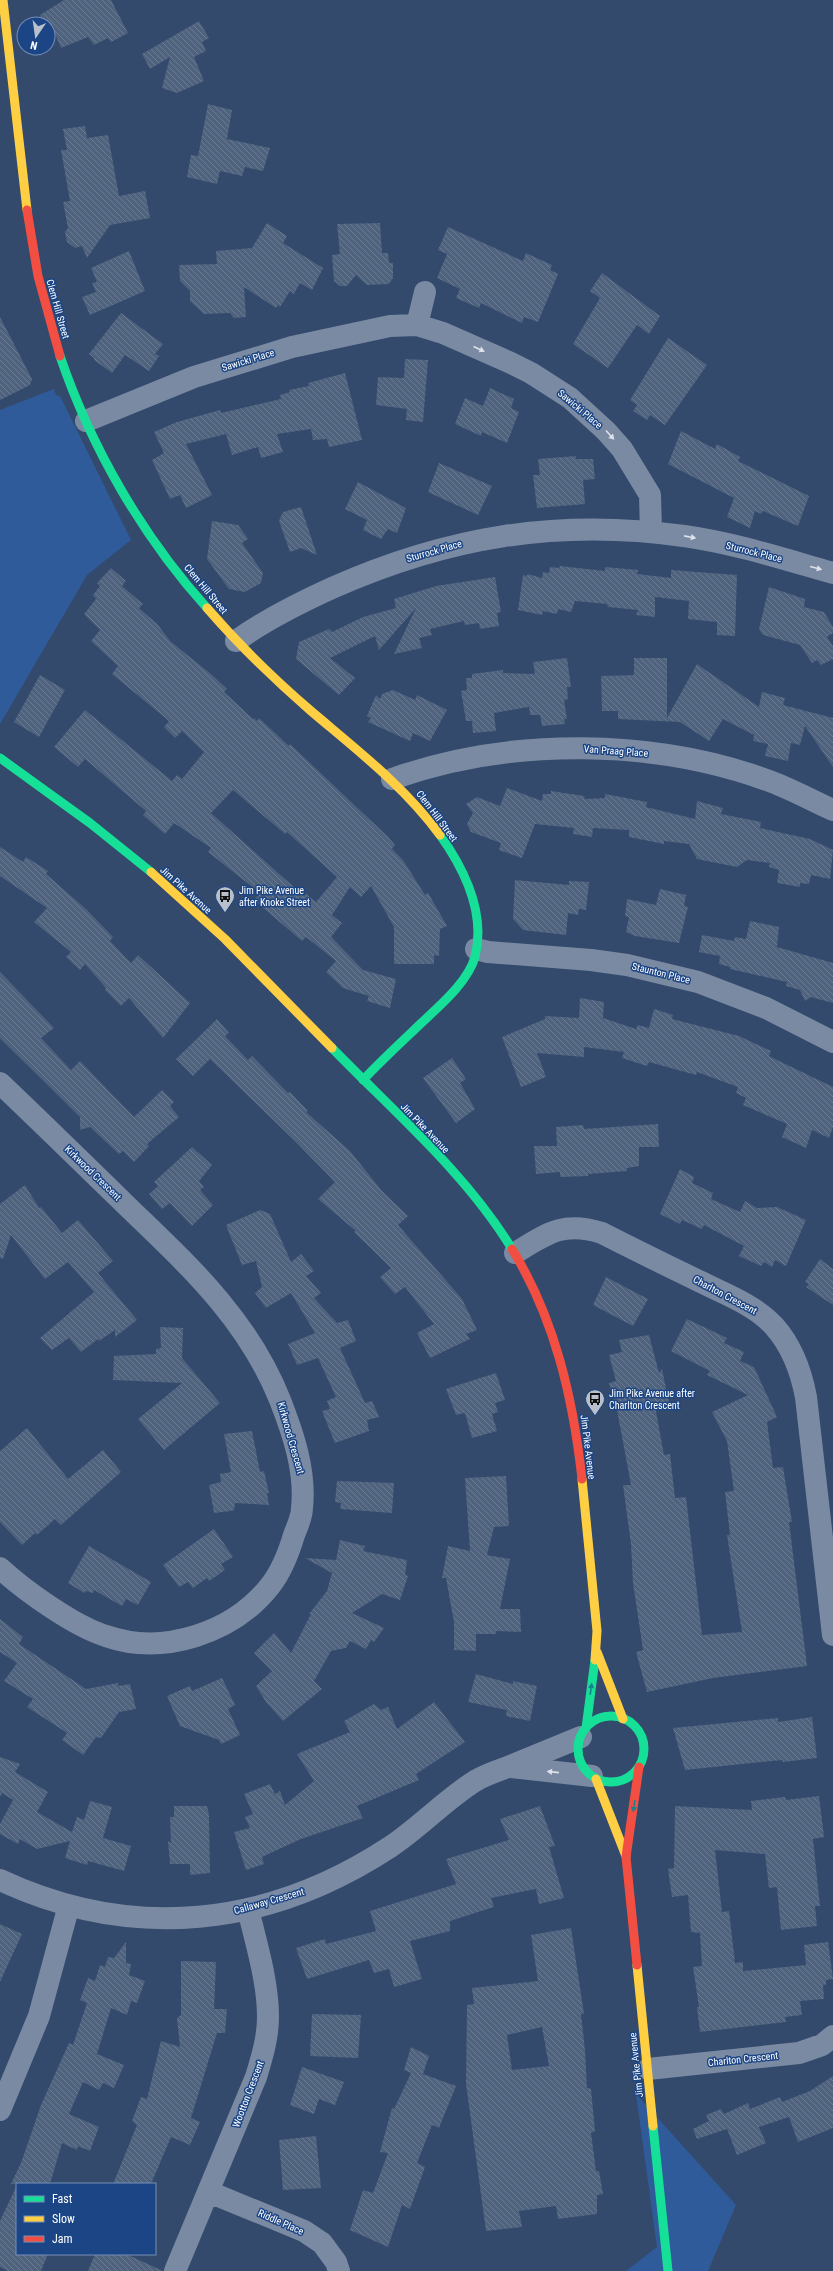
<svg xmlns="http://www.w3.org/2000/svg" width="833" height="2271" font-family="'Roboto Condensed',sans-serif">
	<defs>
		<pattern id="building-back-hatch" width="6" height="6" patternUnits="userSpaceOnUse"><rect width="6" height="6" fill="#4f627e"/><path d="M-1 5l2 2M0 0l6 6M5-1l2 2" fill="none" stroke="#697a91"/></pattern>
	</defs>
	<rect width="100%" height="100%" fill="#334a6d"/>
	<path fill="#305b9b" d="M54 389 56 395 60 396 131 540 87 575 0 724V410Z
		M636 2094 736 2205 708 2271H626L657 2247Z"/>
	<path fill="url(#building-back-hatch)" fill-rule="evenodd" d="M64 0H111L128 33 111 42 108 38 94 45 88 37 61 48 55 34 51 37 48 31V24H44L40 15Z
		M199 21 209 38 202 42 206 51 194 57 204 81 177 93 162 88 170 57 150 69 142 54Z
		M208 104 232 110 227 139 270 148 263 171 245 167 242 176 220 171 217 184 187 177 191 155 198 156Z
		M85 126 87 138 108 135 119 196 145 191 150 218 110 225 87 258 82 246 75 248 67 242 65 232 68 228 63 202 70 201 61 150H67L63 129Z
		M267 223 287 236 283 243 323 268 312 290 300 283 294 294 290 291 280 307 278 305 276 308 244 287 246 317 234 318 230 313 204 314 190 301V291L180 281 179 265 217 264 216 251 252 248Z
		M380 223 382 253H388L389 263H393V278L389 284 367 285 356 275 347 286H340L334 281 332 255 340 254 337 224Z
		M448 227 523 261 526 253 552 265 550 270 558 274 538 322 524 317 522 323 481 303 479 308 456 298 460 289 437 278 447 254 438 250Z
		M129 251 145 291 90 315 82 297 96 292 92 283 97 282 91 268Z
		M602 273 660 316 649 334 637 325 608 368 573 344 600 298 590 291Z
		M121 313 163 344 155 354 159 356 149 371 125 355 112 373 94 360V358L89 354Z
		M0 317 32 379 30 385 0 400Z
		M668 338 707 365 665 425 650 415 647 420 633 411 637 405 630 400Z
		M405 359 428 360 423 422 406 420 407 409 376 405 378 377 404 378Z
		M345 373 362 440 329 447 327 439 313 440 311 429 277 434 283 452 261 458 258 447 232 455 226 434 186 444 212 495 186 508 180 495 170 499 152 460 164 453 154 432 177 422 220 410 221 413 281 399 280 395 290 392 289 390 309 386 308 383Z
		M490 388 514 399 511 408 519 412 507 443 482 432 481 436 455 424 465 398 483 406Z
		M681 431 715 449 717 444 740 457 738 461 809 496 798 526 763 511 761 514 755 511 750 528 727 517 734 498 668 464Z
		M576 456V459H593L595 479 583 480 585 504 537 508 533 475H540L538 459Z
		M439 463 492 486 478 515 428 492Z
		M358 482 406 508 397 533 388 529 381 539 363 530 367 520 345 509Z
		M301 507 317 555 301 548 290 552 279 521 283 512Z
		M212 521 238 525 248 539 242 543 263 573 261 583 245 592 229 589 207 559Z
		M560 566 605 571V567L638 570 637 574 671 578V570L737 575 735 636 717 635V622L688 619 689 601 655 597V617L636 615 638 610 608 607 607 604 575 601 571 612 558 609 557 614 543 611 542 615 518 610 523 575 527 576 528 574 542 578 543 572 549 573 550 567 559 568Z
		M111 568 126 581 122 586 143 604 139 608 158 625 170 641 212 675 227 689 224 692 253 719 254 718 257 721 259 718 289 746 290 744 387 836 395 845 392 849 403 860 425 895 428 893 447 926 440 929 439 956 434 955V964H394V927L371 886 361 897 350 887 332 915 342 923 331 937 363 970 396 979 390 1008 367 1001 369 996 343 988 326 972 336 961 306 937 302 941 254 900 260 893 208 852 211 848 174 823 165 834 143 815 146 811 85 759 78 767 54 747 85 710 172 781 177 775 182 779 204 752 182 731 175 738 164 727 169 721 112 674 118 666 91 641 100 630 84 614 96 599 93 595 100 586 97 583ZM233 790 285 834 287 832 337 877 316 902 306 894 304 896 211 813Z
		M495 577 501 612 497 613 499 626 480 629 479 623 465 625 464 621 430 629 432 635 419 638 422 648 394 654 416 608 379 650 375 636 330 658 355 678 339 695 296 659 299 642 329 629 332 632 363 617 396 608 394 599 436 586Z
		M769 587 805 599 804 607 824 612 833 627V633L827 637 833 646V659L821 665 817 660 812 663 800 645 763 635 759 629Z
		M567 658 571 687H567L568 699 564 700 567 719H564L565 724 542 726 540 715H530L529 707 494 713 496 731 473 733 472 721H466L461 691 467 690 466 678H472V674L503 670V673L535 674 533 662Z
		M634 658H667V718L697 664 759 707 762 692 785 698 783 705 833 718V767L805 726 800 745 791 743 788 761 765 756 768 744 753 741 754 735 723 719 709 741 680 722 618 719V711H602L601 676 634 675Z
		M40 675 65 690 39 737 14 722Z
		M393 690 415 700 417 695 447 710 430 741 413 733 410 741 368 722 371 718 367 716 376 695 380 699 382 694Z
		M507 788 542 801 543 794H551V791L584 796 585 799 605 798V794L647 802 646 807 695 819 697 801 723 808 721 814 761 822 760 828 810 839 833 850 830 879 811 875 809 884 800 883V887L777 883 779 870 769 867 770 863 747 860 737 867 697 859 689 844 664 841V844L629 837V830L593 828 592 837 573 834 574 828 535 824 522 858 499 850 501 843 471 832 467 824 473 813 466 804 477 797 500 806Z
		M0 847 23 862 26 857 48 871 46 874 87 910 113 937 110 941 131 963 138 955 190 1003 163 1038 129 998 121 1006 105 990 106 988 85 964 80 970 66 957 71 952 34 922 47 908 0 876Z
		M515 880 569 885V881L589 882 586 910 579 909 578 915 568 913 566 935 523 930 513 919Z
		M660 889 686 895 684 906 688 907 679 943 635 936 626 932 629 917 625 916 627 899 656 905Z
		M750 921 779 927 777 947 833 963V1003L811 997 805 1001 800 990 786 986 787 982 730 969V967L719 964 720 956 699 952 702 935 734 941 735 937 746 939Z
		M0 972 54 1028 41 1038 71 1070 80 1061 134 1117 162 1090 174 1102 170 1106 179 1117 147 1144 149 1146 134 1162 123 1151 119 1154 90 1127 80 1130V1117L0 1038Z
		M580 998 604 1002 603 1018 636 1029 638 1025 649 1028 654 1009 673 1015 672 1019 739 1036 771 1051 769 1056 833 1087V1127L829 1138 812 1130 806 1148 782 1137 787 1124 743 1105 746 1098 736 1093 738 1087 697 1072 696 1075 649 1062 647 1066 622 1058 624 1052 584 1047V1057L537 1053 546 1077 521 1087 502 1037 545 1019V1016L579 1018Z
		M217 1019 229 1033 225 1036 248 1060 252 1056 288 1093 290 1092 308 1111 306 1112 350 1151 382 1191 408 1216 398 1225 462 1299 477 1330 466 1334 470 1339 430 1358 417 1333 434 1324 405 1287 395 1294 380 1277 391 1268 354 1232 356 1231 318 1199 335 1182 296 1142 210 1059 193 1076 176 1059Z
		M452 1058 466 1079 460 1083 475 1109 456 1123 423 1078Z
		M658 1124 659 1147H639V1166L627 1168V1171L588 1174V1176L560 1177V1172L536 1174 534 1146H557L556 1127 583 1125 584 1129Z
		M192 1147 212 1165 199 1181 204 1187 200 1190 213 1205 192 1226 170 1203 162 1209 149 1194 158 1186 154 1182Z
		M680 1169 694 1177 692 1183 713 1193 711 1199 740 1212 745 1201 757 1208 777 1207 806 1220 786 1266 775 1260 772 1267 764 1262 761 1266 739 1256 744 1246 704 1225 702 1229 682 1220 680 1224 660 1214Z
		M25 1185 39 1208 41 1207 62 1233 78 1220 113 1261 98 1273 137 1320 115 1337V1330L99 1341 98 1339 81 1352 69 1338 52 1350 40 1338 94 1292 68 1262 45 1279 11 1235 3 1259 0 1258V1204Z
		M260 1210 270 1214 291 1262 301 1254 314 1271 306 1276 321 1293 314 1298 337 1323 348 1320 356 1341 340 1348 365 1403 372 1401 379 1417 367 1420 369 1431 335 1443 322 1411 330 1409 327 1401 336 1397 318 1358 297 1365 288 1344 315 1333 291 1293 266 1308 255 1293 262 1287 256 1261 242 1265 226 1225Z
		M820 1259 833 1269V1305L806 1287 809 1284 805 1282Z
		M606 1277 648 1299 633 1326 593 1305Z
		M687 1319 727 1338 724 1343 744 1352 740 1361 754 1367 777 1417 767 1422 773 1468 783 1467 792 1522H789L807 1666 713 1678 647 1692 636 1652 643 1650 633 1583 631 1544 623 1485H631L617 1410 609 1383 616 1381 609 1355 622 1352 619 1340 649 1335 659 1373 662 1369 669 1403 655 1406 664 1455 670 1454 675 1498 686 1497 702 1635 742 1632 727 1535H730L725 1492 734 1491 727 1441 712 1412 748 1395 707 1375 710 1371 671 1351Z
		M160 1327 183 1328 182 1358 220 1403 164 1450 138 1419 182 1383 113 1380 114 1356 156 1354V1349L161 1348Z
		M496 1373 505 1400 495 1403 498 1412 492 1414 497 1431 472 1438 465 1413 456 1415 446 1389Z
		M27 1428 68 1479 103 1450 121 1472 61 1525 55 1519 37 1535 35 1533 22 1545 0 1522V1451Z
		M252 1431 260 1472 264 1471 269 1493H267L269 1505 235 1503 234 1510 231 1511 214 1513 209 1485 221 1482 220 1474 231 1472 224 1434Z
		M506 1476 509 1526 494 1527 487 1555 510 1559 500 1609H520L521 1632 496 1631V1634H476V1651L454 1650V1622L446 1578H442L448 1546 470 1551 465 1478Z
		M337 1481 394 1483 392 1513 340 1509 341 1503 335 1502Z
		M214 1529 233 1557 221 1564 225 1570 209 1581 207 1578 193 1588 188 1582 179 1587 163 1565Z
		M340 1540 365 1546 363 1551 407 1560 405 1575 408 1576 400 1600 382 1594 352 1613 384 1628 374 1642 371 1640 366 1649 350 1641 346 1648 331 1651 314 1681 322 1689 283 1721 266 1702 256 1686 272 1671 254 1653 274 1633 291 1653 311 1614H309L327 1591 332 1573 305 1558 336 1560Z
		M89 1546 151 1582 138 1605 126 1599 122 1606 94 1590 93 1593 86 1591 84 1593 68 1583Z
		M0 1619 23 1637 19 1644 86 1689 118 1683V1686L130 1684 136 1709 119 1712 101 1738 96 1737 83 1755 62 1740 67 1733 27 1707 33 1699 4 1681 17 1663 0 1652Z
		M476 1674 513 1684V1681L537 1686 530 1721 506 1716 507 1710 468 1702Z
		M222 1678 235 1705 228 1709 240 1735 221 1744 219 1740 180 1726 167 1696 190 1686 192 1691Z
		M434 1702 465 1742 416 1774 419 1780 357 1806 363 1818 301 1839 262 1857 264 1864 246 1870 234 1832 250 1828 245 1817 253 1814 244 1794 270 1784 275 1794 280 1791 285 1805 314 1781 297 1754 350 1732 344 1721 374 1704 381 1710 388 1707 397 1729Z
		M812 1717 817 1758 783 1762 782 1760 685 1770 673 1728 778 1718V1722Z
		M0 1757 20 1764 15 1772 48 1792 37 1812 72 1832 77 1817 84 1820 90 1801 112 1807 103 1838 131 1846 124 1871 88 1861 87 1865 65 1858 70 1841 37 1849 20 1839 18 1844 0 1834V1824L13 1800 2 1793 0 1797Z
		M819 1796 824 1837 813 1839 820 1906H815L817 1926 781 1930 777 1887 769 1888 765 1854 715 1850 722 1912 729 1911 735 1963 743 1962V1971L806 1965 804 1945 828 1942 833 1979 826 1980V1985H823L824 1999 800 2001 802 2015 785 2017 786 2022 700 2032 697 2007H699L693 1967 702 1966 700 1933 691 1932 688 1895 672 1897 668 1869 674 1868 675 1806 752 1810 751 1801 785 1797 786 1800Z
		M174 1806H207L209 1815 210 1873 190 1875V1864H170L168 1841 171 1843 170 1817H174Z
		M540 1806 555 1846 549 1847 564 1898 539 1904 536 1889 491 1898 494 1907 450 1921V1931L410 1941 422 1979 394 1987 389 1969 374 1973 369 1960 307 1979 296 1948 325 1939 326 1944 376 1931 370 1911 456 1884 446 1859 509 1840 500 1819Z
		M0 1924 22 1934 0 1982Z
		M571 1928 584 2014H581L585 2050 587 2088 591 2089 595 2131 591 2133 596 2171H599L603 2194 597 2195V2214L558 2219 556 2206 519 2211 522 2227 486 2231 466 2084 467 2005 474 2004 472 1988 538 1981 531 1935ZM542 2027 549 2066 512 2070 507 2035Z
		M126 1942V1963L131 1964 129 1975 145 1981 137 2003 131 2001 127 2015 111 2008 97 2054 124 2065 114 2088 103 2083 99 2090 83 2082 69 2114 99 2127 90 2151 78 2146 77 2150 62 2143 50 2184H11L21 2163 41 2105 69 2043 73 2045 87 2003 80 2000 88 1978 95 1981 100 1965 105 1967 108 1957 114 1958Z
		M181 1961 216 1962 214 2009H227L225 2033H217L191 2118 200 2122 190 2145 171 2137 151 2184H113L137 2125 132 2121 141 2097 147 2099 161 2041 180 2047 177 2018 181 2015Z
		M312 2014 361 2015 358 2058 310 2056Z
		M411 2047 429 2056 423 2074 456 2086 439 2128 432 2125 417 2163 425 2167 410 2209 402 2205 388 2247 350 2230 363 2190 373 2193 388 2153 380 2152 392 2108 394 2109 411 2073 404 2070Z
		M302 2067 344 2082 335 2105 319 2099 314 2114 290 2105Z
		M833 2076V2128L798 2142 789 2117 759 2127 766 2143 737 2155 727 2129 697 2139 693 2129 709 2121 706 2115 721 2109 724 2114 748 2103 750 2109 780 2097 782 2102 810 2091Z
		M316 2136 321 2188 283 2190 279 2140Z
		M17 2185V2254H48L41 2271H8L0 2267V2221Z
		M95 2254H126L163 2271H88Z"/>
	<g fill="none" stroke-linecap="round" stroke-linejoin="round">
		<path stroke="#7a8aa3" stroke-width="22" d="M417 325 425 292
			M86 421 194 377 292 347 390 326 417 325 443 333 511 363 531 373 570 398 606 431 622 449 650 495 651 532
			M236 641C265 620 299 603 332 588 447 537 558 518 684 536 734 543 784 559 833 573
			M392 779C510 737 655 738 772 782 793 790 813 801 833 810
			M476 949 488 952 591 960 627 965 698 982 766 1008 833 1042
			M0 1083C43 1124 85 1165 128 1207 189 1266 247 1318 280 1400 293 1433 306 1471 302 1508 302 1517 297 1527 294 1535 289 1552 281 1572 270 1586 233 1633 163 1656 106 1636 74 1626 25 1591 0 1568
			M515 1253C548 1233 563 1221 602 1233 635 1250 668 1266 701 1282 725 1294 755 1305 774 1326 792 1346 801 1371 806 1397L833 1635
			M511 1767 592 1776
			M0 1880C133 1942 268 1927 390 1847 420 1827 445 1800 475 1781 485 1775 497 1771 508 1767 532 1757 557 1747 581 1737
			M648 2069 799 2053 822 2045 833 2036
			M0 2110 39 2016 69 1905
			M209 2192 304 2231 322 2243 336 2262 339 2271
			M175 2271 256 2077C262 2057 268 2038 268 2017 268 1981 256 1943 248 1909"/>
		<path stroke="#16e098" stroke-width="9" d="M60 356C91 447 142 536 207 608
			M0 758 90 823 151 872
			M332 1048C394 1112 466 1173 512 1249
			M363 1080C379 1063 396 1047 413 1031 433 1011 467 985 475 957 486 913 465 870 440 835
			M578 1749a33 33 0 1 1 66 0a33 33 0 1 1-66 0Z
			M586 1728 595 1660
			M653 2126 668 2271"/>
		<path stroke="#ffcf43" stroke-width="9" d="M3 0 27 210
			M207 608C239 645 274 679 311 711 357 750 404 786 440 835
			M151 872 225 939 332 1048
			M582 1479 597 1631 595 1660
			M597 1652 623 1719
			M596 1779 626 1856
			M637 1965 653 2126"/>
		<path stroke="#f24e42" stroke-width="9" d="M27 210 38 276 60 356
			M512 1249C555 1319 573 1398 582 1479
			M637 1965 626 1857 639 1767"/>
	</g>
	<defs><path id="oneway-solid" d="M-6-.8H1V-3.2L6.5 0L1 3.2V.8H-6Z"/></defs>
	<g fill="#dee2e8">
		<use href="#oneway-solid" transform="translate(479 349) rotate(24)"/>
		<use href="#oneway-solid" transform="translate(610 435) rotate(48)"/>
		<use href="#oneway-solid" transform="translate(690 537) rotate(11)"/>
		<use href="#oneway-solid" transform="translate(816 568) rotate(15)"/>
		<use href="#oneway-solid" transform="translate(553 1772) rotate(-174)"/>
	</g>
	<g fill="#19838d">
		<use href="#oneway-solid" transform="translate(591 1689) rotate(-82)"/>
		<use href="#oneway-solid" transform="translate(634 1806) rotate(98)"/>
	</g>
	<defs>
		<symbol id="bus-pin" viewBox="-11 -11 22 30"><path d="M0 17L-7.5 6A9.5 9.5 0 1 1 7.5 6Z" fill="#b8c0cc" stroke="#1b4585"/><path d="M-5-6H5V4H4V6H2V4H-2V6H-4V4H-5ZM-3.5-4V0h7V-4ZM-3.5 1.2v1.5H-2V1.2ZM2 1.2v1.5H3.5V1.2Z" fill="#111"/></symbol>
	</defs>
	<g fill-rule="evenodd">
		<use href="#bus-pin" x="214" y="885" width="22" height="30"/>
		<use href="#bus-pin" x="584" y="1388" width="22" height="30"/>
	</g>
	<g text-anchor="middle" dominant-baseline="central" stroke-width="3" stroke-linejoin="round" paint-order="stroke">
		<g font-size="10" fill="#fff" stroke="#1b4585">
			<text transform="translate(58 309) rotate(74)">Clem Hill Street</text>
			<text transform="translate(248 360) rotate(-17)">Sawicki Place</text>
			<text transform="translate(580 409) rotate(40)">Sawicki Place</text>
			<text transform="translate(434 551) rotate(-16)">Sturrock Place</text>
			<text transform="translate(754 552) rotate(14)">Sturrock Place</text>
			<text transform="translate(206 589) rotate(50)">Clem Hill Street</text>
			<text transform="translate(616 751) rotate(4)">Van Praag Place</text>
			<text transform="translate(437 816) rotate(53)">Clem Hill Street</text>
			<text transform="translate(186 890) rotate(42)">Jim Pike Avenue</text>
			<text transform="translate(661 973) rotate(14)">Staunton Place</text>
			<text transform="translate(425 1128) rotate(46)">Jim Pike Avenue</text>
			<text transform="translate(93 1173) rotate(44)">Kirkwood Crescent</text>
			<text transform="translate(725 1295) rotate(28)">Charlton Crescent</text>
			<text transform="translate(291 1438) rotate(74)">Kirkwood Crescent</text>
			<text transform="translate(588 1447) rotate(83)">Jim Pike Avenue</text>
			<text transform="translate(269 1901) rotate(-16)">Callaway Crescent</text>
			<text transform="translate(743 2059) rotate(-6)">Charlton Crescent</text>
			<text transform="translate(636 2065) rotate(-96)">Jim Pike Avenue</text>
			<text transform="translate(248 2094) rotate(-69)">Wootton Crescent</text>
			<text transform="translate(281 2222) rotate(24)">Riddle Place</text>
		</g>
		<g font-size="10" fill="#fff" stroke="#1b4585" text-anchor="start">
			<text x="239" y="890">Jim Pike Avenue<tspan x="239" dy="12">after Knoke Street</tspan></text>
			<text x="609" y="1393">Jim Pike Avenue after<tspan x="609" dy="12">Charlton Crescent</tspan></text>
		</g>
	</g>
	<rect x="16" y="2183" width="140" height="72" fill="#1b4585" stroke="#768fb6"/>
	<rect x="24" y="2196" width="20" height="6" fill="#16e098" stroke="#768fb6"/>
	<text x="52" y="2203" font-size="12" fill="#ffffff">Fast</text>
	<rect x="24" y="2216" width="20" height="6" fill="#ffcf43" stroke="#768fb6"/>
	<text x="52" y="2223" font-size="12" fill="#ffffff">Slow</text>
	<rect x="24" y="2236" width="20" height="6" fill="#f24e42" stroke="#768fb6"/>
	<text x="52" y="2243" font-size="12" fill="#ffffff">Jam</text>
	<g transform="translate(36 36) rotate(193)"><circle r="19" fill="#1b4585" stroke="#768fb6"/>
	<path d="M0-3L7 15L0 10L-7 15Z" fill="#b8c0cc"/>
	<text y="-6" font-size="11" font-weight="bold" text-anchor="middle" fill="#ffffff">N</text>
	</g>
</svg>
